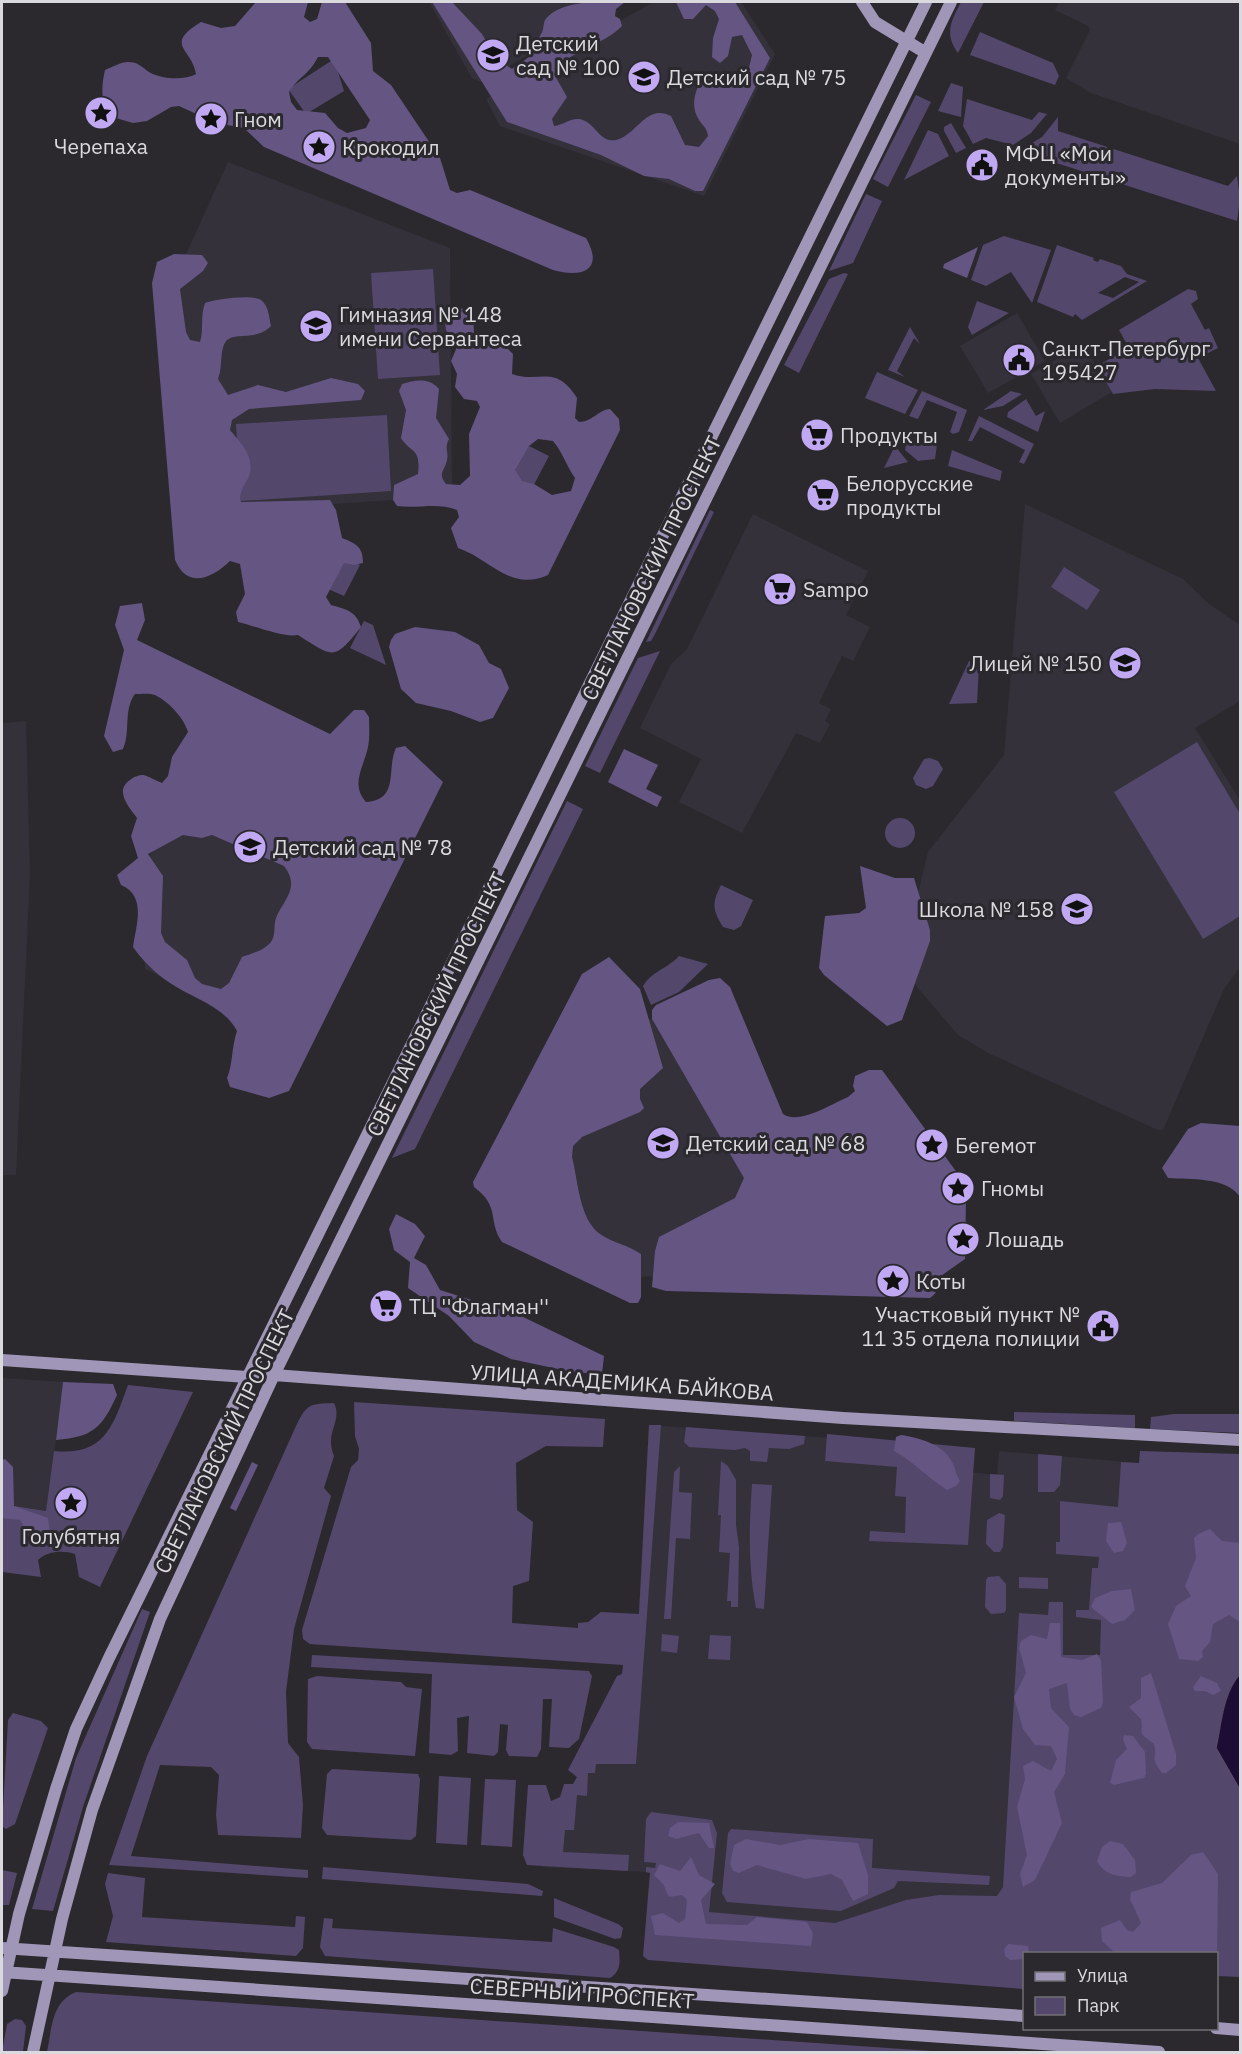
<svg xmlns="http://www.w3.org/2000/svg" width="1242" height="2054" font-family="'IBM Plex Sans',sans-serif">
	<rect width="100%" height="100%" fill="#2b292e"/>
	<path fill="#34313b" d="M429 2H621L481 82 472 78Z
		M653 2H741L775 54 704 196 500 126 486 99Z
		M1059 2H1240V144L1091 93 1066 78 1090 30 1088 26 1055 10Z
		M228 162 450 248 452 496 197 513 177 274Z
		M1017 313 1045 361 988 393 960 346Z
		M1083 344 1112 392 1060 423 1031 374Z
		M1025 504 1183 579 1209 604 1240 625V701L1195 728 1240 800V967L1224 989 1163 1130H1158L988 1053 958 1035 900 967 928 852 1004 755Z
		M753 514 868 571 846 615 870 627 853 661 842 656 819 703 831 709 825 721 830 724 820 743 796 733 742 833 679 802 701 759 640 728 671 664 687 649Z
		M26 721 30 873 16 1175H2V723Z
		M210 730 320 782 262 1024 145 969 139 879Z
		M701 996 792 1171 656 1276 640 1277 521 1199 596 1044Z
		M2 1378 63 1382 47 1511 2 1504Z
		M649 1425 971 1448 969 1472 997 1475 999 1451 1139 1463 1132 1598 1024 1954 645 1931 650 1872 541 1867 624 1701 636 1666Z"/>
	<path fill="#53476c" fill-rule="evenodd" d="M961 2H984L958 53C944 34 951 21 961 2Z
		M980 32 1053 63 1059 76 1055 85 970 55Z
		M334 59 344 91 306 114 288 89Z
		M951 83 963 87 961 117 938 111Z
		M916 95 931 102 888 187 873 179Z
		M967 99 1032 120 1039 112 1047 114 1031 133 1013 145 986 138 973 144 963 126Z
		M1058 117V131L1228 186 1237 176 1240 199 1237 221 1019 151 1042 137Z
		M951 123 966 148 956 153 944 131V127Z
		M928 130 938 134 949 156 904 180Z
		M866 194 882 201 853 263 829 271Z
		M1004 236 1051 250 1032 303 1011 272 986 286 971 280 983 245Z
		M1057 245 1094 258 1093 260 1098 262 1100 259 1121 266 1127 274 1147 281 1082 320 1075 314 1073 317 1037 302ZM1125 277 1139 282 1113 298 1098 293Z
		M433 269 440 375 378 379 371 273Z
		M844 273 848 274 799 373 784 365 829 279Z
		M1188 289 1196 291 1198 299 1191 304 1205 330 1209 328 1218 348 1198 358 1216 391 1155 389 1113 394 1097 366 1129 348 1119 330Z
		M977 301 1009 313 972 335 968 327Z
		M910 327 920 344 914 338 897 371 905 377 888 370Z
		M877 372 918 390 905 414 865 398Z
		M922 391 967 410 959 432 953 434 950 432 957 412 927 400 918 419 909 416Z
		M1011 391 1022 394 1003 406 983 410Z
		M1026 399 1036 416 1045 411 1038 432 1007 417 1008 412Z
		M387 415 391 491 241 501 236 424Z
		M979 416 1034 444 1024 464 1019 462 1025 450 980 427 972 441H968Z
		M919 435 918 443 925 446 928 439 937 444 935 459 918 461 905 450 906 444Z
		M523 443 549 456 528 496 502 483Z
		M895 446 908 462 884 468Z
		M952 450 1002 471 1000 481 948 466Z
		M710 510 714 512 655 634 651 641 646 642Z
		M344 557 360 565 344 596 328 589Z
		M1064 567 1100 590 1087 610 1051 587Z
		M364 621 373 625 386 665 350 648Z
		M660 651 600 773 585 766 638 658Z
		M969 661 979 664 977 703 949 704Z
		M1197 742 1240 814V916L1203 939 1114 792Z
		M930 758 938 761 943 769 933 786 926 789 916 785 913 778 924 759Z
		M567 801 583 809 415 1149 392 1158Z
		M885 833a15 15 0 1 1 30 0a15 15 0 1 1-30 0Z
		M721 885 753 900 741 926 734 930 723 927C712 909 712 903 721 885Z
		M679 956 708 964 679 992 651 1005 643 986C653 970 666 970 679 956Z
		M128 1385 193 1392 100 1587 79 1577 75 1554C63 1550 47 1551 38 1560L41 1577 2 1572V1504L46 1511 54 1451C105 1456 113 1426 128 1385Z
		M354 1402 605 1419 603 1447 546 1446 516 1463 517 1510 533 1522 529 1581 513 1586 512 1623 578 1628V1623L588 1622 601 1612 639 1614 649 1425H661L636 1764H596L595 1773H588L587 1796 577 1795 574 1830H565L563 1852 629 1855 628 1871 527 1865 523 1855 528 1785H546L551 1801 560 1797 564 1784H573L577 1777 568 1770 617 1676 622 1674 623 1665 310 1644 303 1639 302 1630 351 1467 358 1460 359 1449 355 1436Z
		M334 1403C343 1422 324 1432 334 1456L324 1488 331 1496 294 1629 286 1692 288 1743 299 1757 303 1805 301 1838 218 1835 216 1815 219 1775 211 1767 160 1765 131 1856 308 1870V1878L109 1865 147 1756 296 1426C307 1403 310 1404 334 1403Z
		M1014 1412 1135 1415V1428L1014 1421Z
		M1174 1414H1240V1433L1150 1429 1151 1417Z
		M686 1427 805 1436 804 1444 789 1449 769 1448 767 1462 750 1461V1451L745 1448 735 1450 689 1447 684 1442Z
		M827 1434 975 1448 968 1545 869 1541 870 1531 905 1533 906 1497 895 1496 897 1467 825 1461Z
		M1140 1451 1240 1454V1977L1217 1976 1216 1954H1024V1989L648 1960 643 1956 650 1873 646 1872V1867L655 1868 656 1863 644 1862 646 1819 651 1812 712 1820 717 1833 709 1912 835 1923 906 1900 939 1895 997 1896 1003 1887 1019 1613 1048 1615 1049 1602H1063V1655H1100L1101 1620 1076 1617V1610H1089L1092 1568H1098L1099 1557 1056 1554V1542H1060V1501L1118 1507 1121 1462 1139 1463Z
		M1038 1454 1062 1456 1060 1485 1054 1492H1038Z
		M721 1461 728 1466 736 1480V1525L739 1547 738 1607H731V1601H727L730 1553 719 1552 721 1515H718Z
		M680 1466 679 1492 692 1493 690 1539 676 1538 671 1619H664L674 1472Z
		M990 1474 1004 1475 1003 1496 1000 1500 990 1498Z
		M752 1484 772 1485 764 1609 756 1608C748 1566 749 1527 752 1484Z
		M999 1513 1005 1515 1003 1547 1000 1552H994L986 1544 987 1520Z
		M999 1576 1006 1584V1610L1004 1613 991 1614 985 1607 986 1580 988 1577Z
		M1019 1577 1048 1578V1589L1019 1588Z
		M142 1609 150 1612 83 1807 53 1911 32 1909 76 1758Z
		M662 1634 679 1636 677 1653 661 1651Z
		M710 1635 731 1636 730 1660 708 1659Z
		M312 1655 589 1671 592 1676 579 1739 569 1748 549 1747 552 1699H543L541 1749 537 1757 509 1756 506 1750 508 1725 500 1724 498 1752 494 1756 467 1753 469 1716 457 1718 458 1751 451 1755 429 1753 432 1674 311 1667Z
		M317 1676 401 1682 406 1687 422 1689 415 1756 312 1749 307 1742 308 1679Z
		M13 1713 41 1721 48 1728 15 1824 6 1829 2 1826 8 1720Z
		M332 1769 418 1774 420 1779 416 1836 411 1840 327 1835 322 1828 327 1774Z
		M439 1776 471 1778 467 1845 436 1843Z
		M485 1779 516 1780 512 1847 481 1845Z
		M731 1829 873 1839 872 1868 990 1876 989 1885 898 1881 894 1888 841 1911 727 1902 722 1893 728 1833Z
		M323 1867 528 1884 543 1891 542 1896 322 1879Z
		M2 1870 17 1873 9 1905H2Z
		M108 1873 145 1878 142 1917 295 1927 296 1916 305 1917 303 1948 296 1956 106 1942 113 1916 105 1884Z
		M554 1898 618 1924 623 1928 621 1938 615 1939 554 1917Z
		M324 1918 333 1919 332 1928 552 1942 553 1928 614 1947 619 1950C620 1962 621 1971 610 1978L325 1956 320 1947Z
		M76 1992 946 2052H47C52 2029 51 2002 76 1992Z
		M15 2019 22 2020 26 2026 23 2052H2L7 2024Z"/>
	<path fill="#645583" fill-rule="evenodd" d="M256 2H308L304 17 310 22 317 19 322 2H345L371 43 373 71 391 85 440 158 450 190 457 193 470 190 586 238C605 271 581 278 553 270L264 147 244 128 216 123 179 106 171 107 147 121 133 123 109 116C101 101 101 87 105 70 112 67 121 62 128 62 138 62 142 67 149 72 161 79 184 81 196 74 192 48 163 45 201 22L221 28 235 26ZM318 57H328L370 120 366 128 347 133 338 128 325 113 297 110 291 102 289 92C299 76 308 76 318 57Z
		M432 2H452L482 34 496 58 512 69 529 57C532 40 535 46 541 34 544 30 543 24 545 20 559 0 603 1 625 2L616 9 615 16 620 19 622 26C603 46 569 49 554 74L567 97 552 119 554 126C565 125 573 115 585 121 596 126 601 143 616 140 637 135 646 103 671 116L685 145 699 147 708 136C707 128 703 126 699 120 690 106 695 93 701 79L715 75 741 81 747 76 752 55 742 35 732 37 728 56 720 63 712 57 713 38 719 19 715 11 706 5 693 19H684L676 2H735L770 58 703 191H695L669 179 644 176 601 155 507 122Z
		M978 247 967 278 943 268 944 264Z
		M174 254 202 255 208 263 203 271 180 289 186 332 190 340 200 342C204 329 200 316 205 303 215 299 252 294 261 300 269 306 269 318 271 326 255 342 235 331 226 341 219 351 223 368 218 379L228 395 258 385 286 392 331 378 358 384 365 391 361 400 249 409 232 420 230 430C240 442 256 458 249 476 245 486 239 489 241 502L330 500 336 510 342 538C356 544 363 546 363 563L354 565 344 563 326 597 331 605C346 609 356 611 361 627 334 661 334 658 298 635 284 638 255 626 238 622L236 612 245 594 240 564 230 561C212 578 188 590 175 560L152 283 157 262Z
		M460 308 473 312 474 333 478 338 500 341 513 354 512 374C540 384 555 363 577 398L575 418 579 422C592 422 598 410 610 409L619 419 620 430 548 575C509 592 491 559 458 548L451 528 459 517 457 510C437 502 418 509 397 506L393 500 394 485 418 474C421 447 411 454 401 438L406 410 399 391 402 384C415 380 429 377 439 389L436 418 449 439C444 448 449 452 447 460 445 471 437 473 446 484L460 485 470 476 469 434 480 407 477 401 464 399 455 387 457 374 451 361 457 347 446 330 445 322ZM538 439 553 441C563 453 566 465 575 478L571 491 552 495 534 484 522 481 515 470 529 446Z
		M142 603 145 620 137 640 330 734 354 710H364L369 717C369 726 370 737 368 747 364 767 350 784 366 802 400 800 386 769 396 748L405 746 443 782 289 1091 269 1098 230 1087 227 1078C233 1064 231 1049 237 1031 224 1006 192 998 170 983 155 973 143 961 133 947 136 925 147 896 121 885L117 875 138 858 131 836 137 818C129 807 114 791 130 780 133 777 139 775 143 775 149 776 156 781 162 783L168 776 172 757 188 732C184 718 169 702 155 695 150 693 141 694 135 694 123 710 131 731 123 749L113 752 104 736 124 650 115 625 120 606ZM183 835 202 838 212 835 284 866C301 888 283 900 276 918 273 927 277 938 268 945 262 951 250 954 242 957L229 983 221 989 202 984 195 978 187 960 165 942 161 933 163 876 148 854Z
		M415 627 455 632 479 645 489 663 501 669 509 688 493 718 480 722 451 711 416 703 401 689 389 647 391 640 395 634Z
		M624 749 658 765 646 789 662 797 657 807 608 782Z
		M860 866 895 878H914L930 930V941L902 1020 887 1026 824 975 819 968 825 916 859 913 866 908Z
		M609 957 640 989 663 1068 640 1089V1099L644 1108 640 1112 582 1137 573 1146 572 1157C578 1180 579 1219 600 1234 613 1243 628 1245 641 1254V1297L638 1303H630L502 1242C487 1220 501 1207 474 1187L473 1182 582 974Z
		M720 978 730 987 783 1114C800 1125 831 1104 848 1097L855 1091 853 1086 855 1076 869 1070H882L958 1174 966 1195 965 1259 938 1278C938 1287 938 1293 930 1298L666 1291 652 1287 655 1251 659 1237 735 1198 744 1178 652 1019V1010L656 1005 709 980Z
		M1201 1123 1240 1126V1197C1226 1176 1190 1180 1168 1178L1162 1168 1188 1129Z
		M396 1214 415 1224 425 1236 414 1258 426 1265 440 1290 519 1315 604 1356 602 1374 572 1372 511 1359 474 1342 449 1316 408 1288 410 1262 394 1250 389 1229Z
		M63 1382 113 1384 117 1395C102 1428 93 1437 56 1440Z
		M901 1435C919 1438 945 1444 953 1464 956 1470 956 1475 960 1481L956 1486 947 1490C928 1478 914 1462 894 1451L896 1437Z
		M5 1459 13 1467 14 1506 48 1518 50 1534 37 1539 26 1531 20 1520 2 1518V1460Z
		M252 1462 258 1465 236 1511 230 1508Z
		M1121 1522 1127 1543 1123 1551 1114 1553 1106 1541 1108 1523Z
		M1210 1529 1222 1541 1240 1543V1622L1229 1615 1213 1624 1210 1642 1202 1651 1203 1657 1198 1661 1179 1659 1168 1624 1176 1606 1191 1596 1185 1586 1196 1558 1194 1538 1198 1534Z
		M1131 1589 1135 1610 1125 1620 1112 1624 1091 1607 1095 1598 1112 1591Z
		M1050 1623H1060L1061 1657 1082 1660 1097 1654 1101 1660 1103 1702 1101 1708 1081 1717 1074 1715 1070 1709 1067 1683 1049 1689 1051 1708 1069 1727 1065 1774 1054 1792 1062 1823 1035 1880 1023 1887 1020 1874 1027 1855 1017 1807 1025 1779 1023 1766 1033 1761 1051 1771 1057 1759 1051 1746 1035 1745 1023 1729 1014 1697 1026 1673 1019 1648 1021 1641 1031 1635 1047 1639Z
		M1151 1673 1176 1754V1765L1166 1773H1162C1149 1757 1158 1758 1154 1744 1135 1730 1144 1736 1141 1719L1129 1707 1141 1698V1678Z
		M1201 1676 1217 1683 1221 1691 1213 1695 1205 1691H1195L1193 1687Z
		M1124 1735 1133 1736 1145 1752 1146 1774 1144 1778 1114 1785 1110 1783 1116 1760 1127 1749 1123 1740Z
		M678 1822 709 1823 714 1848H709L699 1833 676 1839 668 1836 670 1828Z
		M746 1839 780 1845 809 1839 858 1843 868 1875V1894L853 1901 842 1880 831 1874 806 1879 757 1865 739 1873 733 1871 730 1864 734 1845Z
		M1110 1841 1123 1844 1135 1860 1136 1873 1131 1877C1118 1877 1103 1874 1097 1861L1102 1847Z
		M1203 1852 1218 1874 1217 1962 1216 1954 1115 1953 1102 1941 1101 1928 1120 1920 1127 1930 1133 1932 1141 1923 1130 1899 1131 1892 1162 1883 1191 1855Z
		M691 1857 699 1875 715 1884 701 1900 706 1924 747 1925 757 1917 807 1922 813 1933 811 1946 655 1935 651 1916 663 1913 679 1923 685 1919 687 1900 682 1895 669 1897 663 1884 654 1875 660 1864 680 1871Z
		M1008 1944 1028 1946 1029 1953 1024 1954V1959L1010 1960 1005 1956 1004 1949Z"/>
	<path fill="#1d0c34" stroke="#564a67" stroke-width="1.5" d="M1240 1674V1790L1216 1748C1221 1724 1223 1692 1240 1674Z"/>
	<g fill="none" stroke-linecap="round" stroke-linejoin="round">
		<path stroke="#a096b8" stroke-width="12" d="M862 2 875 22 926 53
			M2 1360 247 1377 274 1375 843 1418 1240 1440
			M2 1948 1024 2016
			M2 1972 1159 2052
			M2 1991 19 1914 56 1789 76 1729 109 1658 926 2
			M1216 2028 1240 2030
			M33 2052 62 1919 92 1810 160 1619 274 1375 951 2"/>
	</g>
	<defs>
		<symbol id="school-disc" viewBox="-11 -11 22 22"><circle r="9.5" fill="#c0a8f3" stroke="#2b292e"/><path d="M0-5L7-2L0 1L-7-2ZM-4 1L0 2.5L4 1V4Q0 6-4 4Z" fill="#111"/></symbol>
		<symbol id="sight-disc" viewBox="-11 -11 22 22"><circle r="9.5" fill="#c0a8f3" stroke="#2b292e"/><path d="M0-6L1.8-2.2L6-1.7L2.9 1.2L3.7 5.4L0 3.3L-3.7 5.4L-2.9 1.2L-6-1.7L-1.8-2.2Z" fill="#111"/></symbol>
		<symbol id="civic-disc" viewBox="-11 -11 22 22"><circle r="9.5" fill="#c0a8f3" stroke="#2b292e"/><path d="M-.6-6.5H3V-4.5H.6V-3L4-1V1h2V6H-6V1h2V-1L-.6-3ZM-1.2 2.5V6h2.4V2.5Z" fill="#111"/></symbol>
		<symbol id="supermarket-disc" viewBox="-11 -11 22 22"><circle r="9.5" fill="#c0a8f3" stroke="#2b292e"/><path d="M-6-5.5h2.5l.6 2H6L4.5 2H-2.5L-4.4-4H-6ZM-1.5 3.2a1.3 1.3 0 1 0 .1 0ZM3 3.2a1.3 1.3 0 1 0 .1 0Z" fill="#111"/></symbol>
	</defs>
	<g fill-rule="evenodd">
		<use href="#school-disc" x="474" y="36" width="38" height="38"/>
		<use href="#school-disc" x="625" y="58" width="38" height="38"/>
		<use href="#sight-disc" x="82" y="94" width="38" height="38"/>
		<use href="#sight-disc" x="192" y="100" width="38" height="38"/>
		<use href="#sight-disc" x="300" y="128" width="38" height="38"/>
		<use href="#civic-disc" x="963" y="146" width="38" height="38"/>
		<use href="#school-disc" x="297" y="307" width="38" height="38"/>
		<use href="#civic-disc" x="1000" y="341" width="38" height="38"/>
		<use href="#supermarket-disc" x="798" y="416" width="38" height="38"/>
		<use href="#supermarket-disc" x="804" y="476" width="38" height="38"/>
		<use href="#supermarket-disc" x="761" y="570" width="38" height="38"/>
		<use href="#school-disc" x="1106" y="644" width="38" height="38"/>
		<use href="#school-disc" x="231" y="828" width="38" height="38"/>
		<use href="#school-disc" x="1058" y="890" width="38" height="38"/>
		<use href="#school-disc" x="644" y="1124" width="38" height="38"/>
		<use href="#sight-disc" x="913" y="1126" width="38" height="38"/>
		<use href="#sight-disc" x="939" y="1169" width="38" height="38"/>
		<use href="#sight-disc" x="944" y="1220" width="38" height="38"/>
		<use href="#sight-disc" x="874" y="1262" width="38" height="38"/>
		<use href="#supermarket-disc" x="367" y="1287" width="38" height="38"/>
		<use href="#civic-disc" x="1084" y="1307" width="38" height="38"/>
		<use href="#sight-disc" x="52" y="1484" width="38" height="38"/>
	</g>
	<g text-anchor="middle" dominant-baseline="central" stroke-width="6" stroke-linejoin="round" paint-order="stroke">
		<g font-size="21" fill="#dad9dd" stroke="#2b292e" text-anchor="start">
			<text x="516" y="43">Детский<tspan x="516" dy="24">сад № 100</tspan></text>
			<text x="667" y="77">Детский сад № 75</text>
			<text x="234" y="119">Гном</text>
			<text x="101" y="146" text-anchor="middle">Черепаха</text>
			<text x="342" y="147">Крокодил</text>
			<text x="1005" y="153">МФЦ «Мои<tspan x="1005" dy="24">документы»</tspan></text>
			<text x="339" y="314">Гимназия № 148<tspan x="339" dy="24">имени Сервантеса</tspan></text>
			<text x="1042" y="348">Санкт-Петербург<tspan x="1042" dy="24">195427</tspan></text>
			<text x="840" y="435">Продукты</text>
			<text x="846" y="483">Белорусские<tspan x="846" dy="24">продукты</tspan></text>
			<text x="803" y="589">Sampo</text>
			<text x="1102" y="663" text-anchor="end">Лицей № 150</text>
			<text x="273" y="847">Детский сад № 78</text>
			<text x="1054" y="909" text-anchor="end">Школа № 158</text>
			<text x="686" y="1143">Детский сад № 68</text>
			<text x="955" y="1145">Бегемот</text>
			<text x="981" y="1188">Гномы</text>
			<text x="986" y="1239">Лошадь</text>
			<text x="916" y="1281">Коты</text>
			<text x="409" y="1306">ТЦ ''Флагман''</text>
			<text x="1080" y="1314" text-anchor="end">Участковый пункт №<tspan x="1080" dy="24">11 35 отдела полиции</tspan></text>
			<text x="71" y="1536" text-anchor="middle">Голубятня</text>
		</g>
		<g font-size="21" fill="#dad9dd" stroke="#2b292e">
			<text transform="translate(651 568) rotate(-64)">СВЕТЛАНОВСКИЙ ПРОСПЕКТ</text>
			<text transform="translate(436 1004) rotate(-64)">СВЕТЛАНОВСКИЙ ПРОСПЕКТ</text>
			<text transform="translate(622 1382) rotate(4)">УЛИЦА АКАДЕМИКА БАЙКОВА</text>
			<text transform="translate(224 1441) rotate(-64)">СВЕТЛАНОВСКИЙ ПРОСПЕКТ</text>
			<text transform="translate(582 1993) rotate(4)">СЕВЕРНЫЙ ПРОСПЕКТ</text>
		</g>
	</g>
	<rect width="1242" height="2054" fill="none" stroke="#dad9dd" stroke-width="6"/>
	<rect x="1023" y="1952" width="195" height="78" fill="#2b292e" stroke="#716f74" stroke-width="1.5"/>
	<rect x="1035" y="1972" width="30" height="9" fill="#a096b8" stroke="#716f74" stroke-width="1.5"/>
	<text x="1077" y="1982" font-size="18" fill="#dad9dd">Улица</text>
	<rect x="1035" y="1997" width="30" height="18" fill="#53476c" stroke="#716f74" stroke-width="1.5"/>
	<text x="1077" y="2012" font-size="18" fill="#dad9dd">Парк</text>
</svg>
